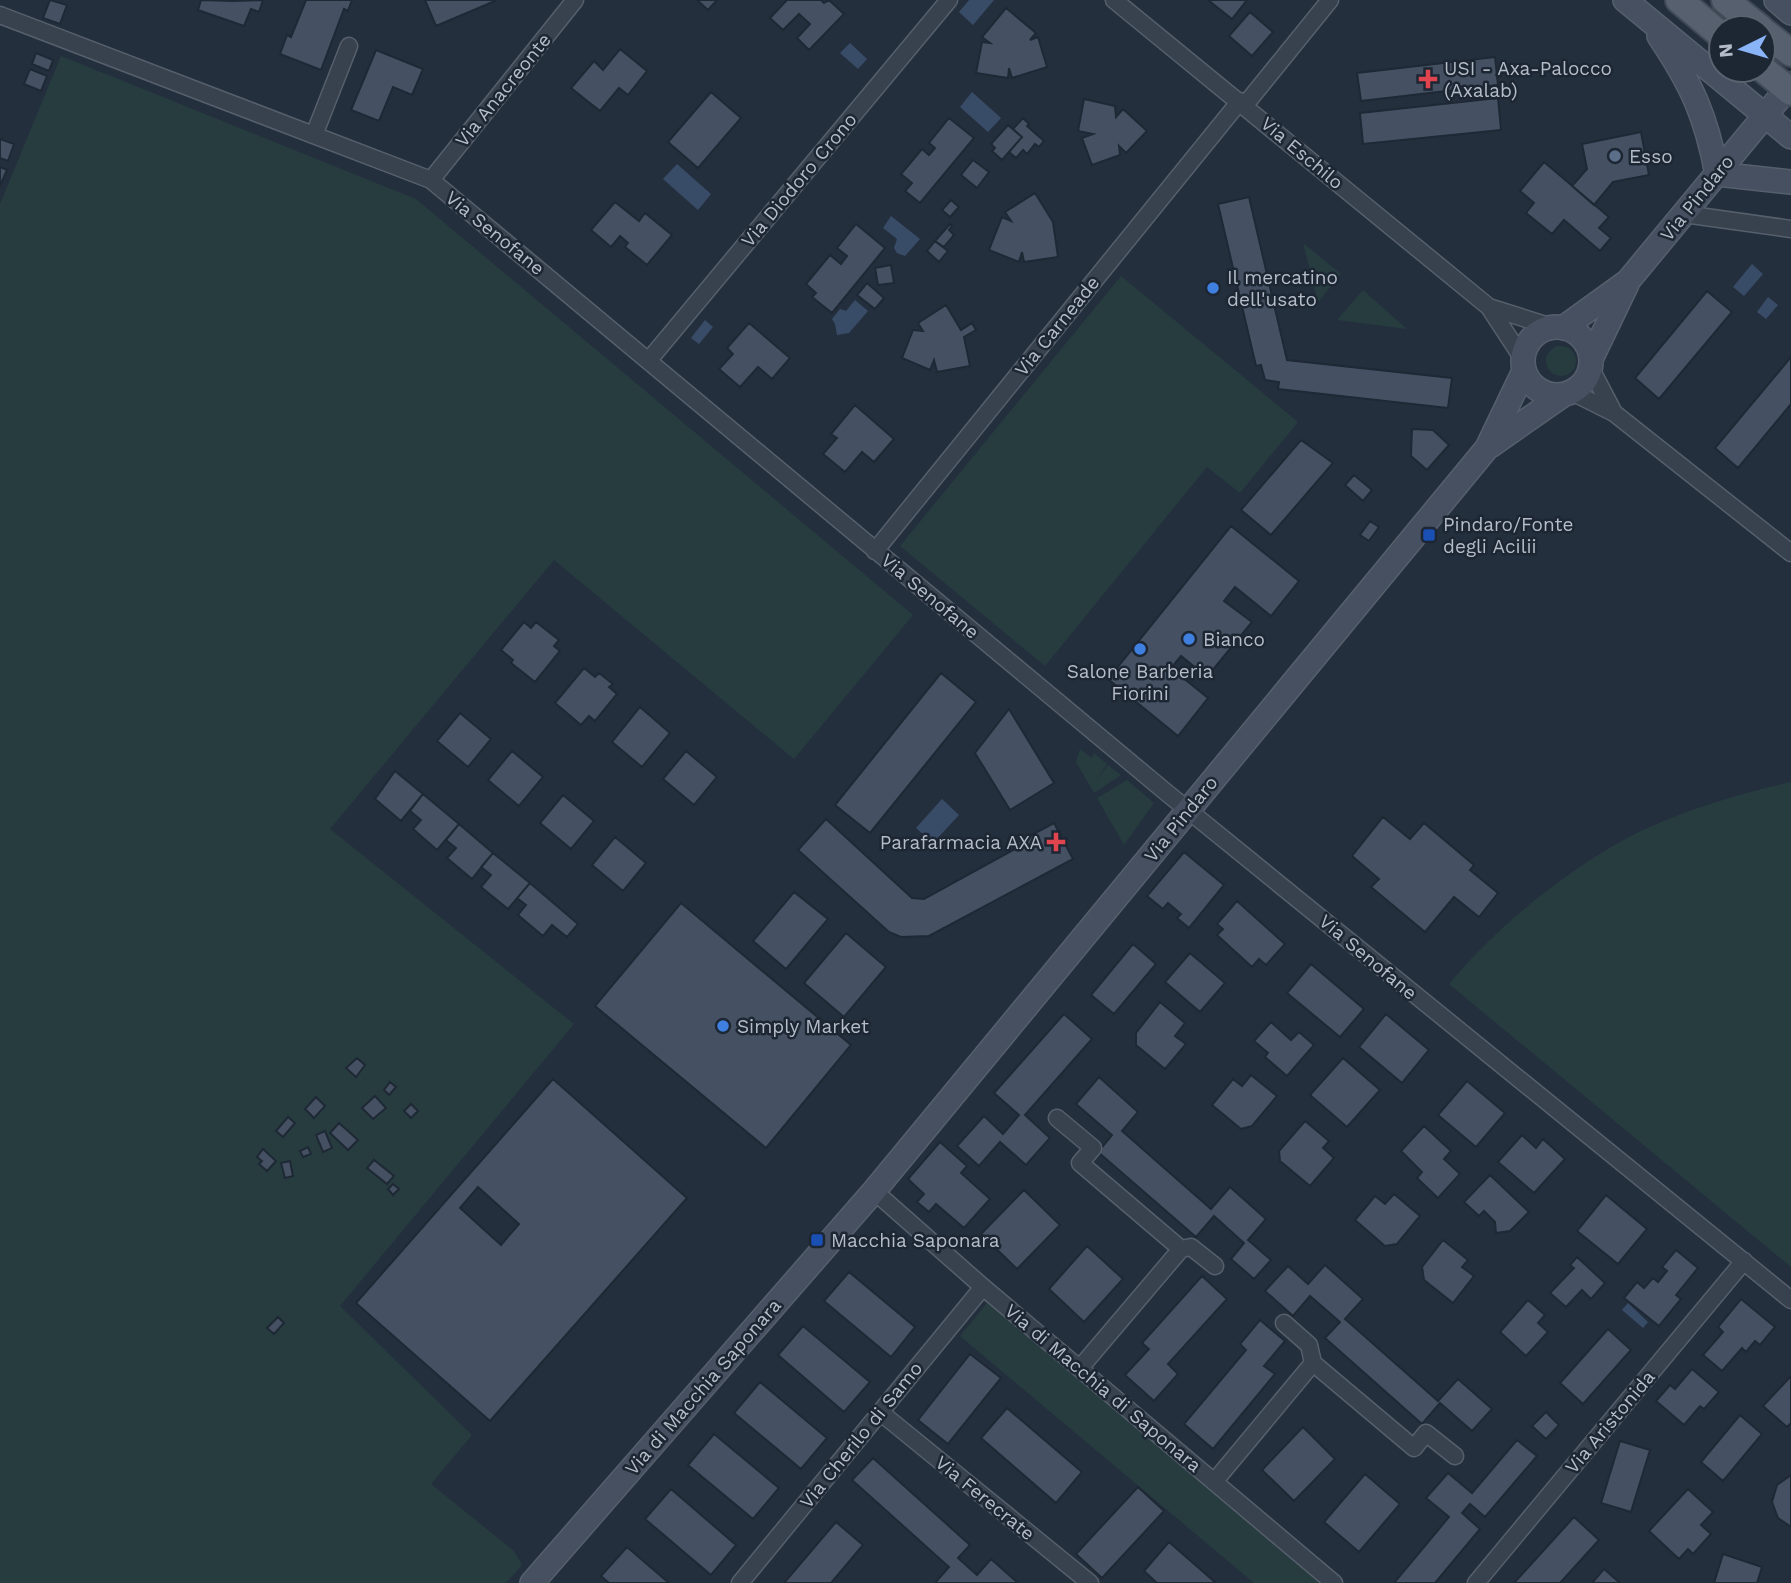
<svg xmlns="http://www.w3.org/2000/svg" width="1791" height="1583" font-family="'Work Sans',sans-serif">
	<rect width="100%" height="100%" fill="#242f3e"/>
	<path fill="#263c3f" d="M61 56 416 199 913 615 794 759 554 560 330 829 574 1024 340 1306 472 1435 431 1484 514 1551 522 1565 506 1583H0V204Z
		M1303 243 1341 274 1318 302Z
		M1121 276 1298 422 1240 493 1207 467 1045 666 900 546Z
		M1363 290 1407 329 1337 320Z
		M1546 361a15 15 0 1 1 30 0a15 15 0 1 1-30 0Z
		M1080 749 1092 758 1094 753 1107 764 1095 782 1108 765 1121 775 1094 793 1076 762Z
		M1127 780 1154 803 1124 845 1097 798Z
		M1791 782V1267L1449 984C1493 931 1551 883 1611 847 1664 816 1732 795 1791 782Z
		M987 1303 1320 1583H1254L960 1336Z"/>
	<path fill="#394c67" d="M969 0H994L973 25 959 12Z
		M850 43 867 59 858 69 840 53Z
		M972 92 1001 118 988 132 960 107Z
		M677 164 711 194 698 210 663 179Z
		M891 216 920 239 905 256 897 253 894 248 897 239 883 228Z
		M1752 264 1763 274 1744 296 1733 287Z
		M1768 297 1778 305 1766 319 1757 312Z
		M855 300 868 311 849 333 837 335 835 324 832 319 840 309 846 311Z
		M705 320 713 327 699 344 691 338Z
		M942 799 959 815 933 843 916 828Z
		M1628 1303 1648 1322 1643 1328 1622 1310Z"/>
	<path fill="#455162" stroke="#1f2835" stroke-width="2" fill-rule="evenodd" d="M50 0 67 5 60 24 43 18Z
		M201 0 233 1 263 0 259 12 251 9 244 26 198 10Z
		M306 0H352L348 11 344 9 321 70 280 54 287 35 291 37Z
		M425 0H495V1L436 26Z
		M697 0H717L708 10Z
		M787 0H821L824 3 829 0 844 14 809 50 797 38 810 24 799 14 783 30 770 18Z
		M1208 0H1247L1232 19Z
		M1006 8 1036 33 1030 40 1038 37 1047 67 1012 78 1009 68 1008 78 976 73 982 42 990 43 982 37Z
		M1250 12 1273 32 1252 56 1229 36Z
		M620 49 647 71 628 95 619 88 600 111 571 88 594 61 603 70Z
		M376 50 423 69 412 95 393 87 379 121 351 110Z
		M36 53 53 60 49 71 32 64Z
		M1495 57 1498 85 1361 101 1357 73Z
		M30 69 47 76 41 91 24 84Z
		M711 92 741 118 698 168 668 142Z
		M1498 98 1501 130 1363 144 1360 113Z
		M1084 99 1115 106 1116 117 1123 109 1147 131 1126 153 1119 146 1120 155 1092 165 1082 138 1093 134 1078 131Z
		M949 118 974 138 920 203 905 191 912 183 901 174 922 149 929 155 935 148 929 143Z
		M1023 118 1029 124 1027 126 1044 141 1039 147 1035 144 1027 154 1023 150 1016 158 1009 152 1022 137 1013 129Z
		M1008 125 1022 137 1002 160 992 151 995 148 991 144Z
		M1641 132 1649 175 1613 182 1594 205 1572 186 1587 169 1582 144Z
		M0 139 14 144 8 161 0 158Z
		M973 160 989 172 977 188 961 175Z
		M1544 162 1609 217 1599 228 1611 238 1600 251 1564 220 1552 234 1526 213 1534 203 1520 191Z
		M0 167 7 170 0 186Z
		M1035 193 1053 222 1058 257 1024 262 1022 252 1019 262 989 250 1002 217 1011 221 1005 212Z
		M1249 197 1287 360 1452 378 1448 408 1278 389 1279 382 1265 380 1261 365 1256 366 1218 204Z
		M951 200 959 207 950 217 942 210Z
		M615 202 639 221 645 213 672 235 647 265 625 247 628 243 620 236 611 247 591 230Z
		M856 224 885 248 832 313 812 297 816 293 806 284 830 255 841 264 847 256 837 248Z
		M950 224 952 226 949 230 954 235 944 247 935 241Z
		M935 241 948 251 939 262 927 251Z
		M891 265 894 283 878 285 875 268Z
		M867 283 884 298 875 309 857 295Z
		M1707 291 1732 312 1659 399 1635 378Z
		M946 305 961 330 972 323 976 330 964 337 970 366 937 372 934 360 930 370 902 358 913 330 923 331 918 323Z
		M749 323 790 358 772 379 758 367 740 387 719 369 733 354 727 348Z
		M1791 357V404L1738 468 1715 448Z
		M855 405 894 439 874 462 862 452 845 472 823 454 837 438 831 434Z
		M1412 429 1433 430 1449 445 1427 470 1411 456Z
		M1301 440 1333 463 1271 535 1241 510Z
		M1354 475 1372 490 1363 501 1345 485Z
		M1370 521 1379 527 1369 541 1360 535Z
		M1231 526 1299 581 1271 616 1235 587 1224 601 1252 622 1207 677 1181 656 1171 668 1208 698 1178 736 1108 679Z
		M524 622 531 628 536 622 559 640 554 646 560 651 535 682 511 663 513 660 501 650Z
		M584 668 595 677 599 673 613 684 609 687 617 694 595 721 589 716 581 725 555 703Z
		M941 673 976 702 870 833 835 805Z
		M640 707 670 733 642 767 612 742Z
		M1009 709 1054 783 1010 810 975 753Z
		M460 713 491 739 468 767 437 741Z
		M512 751 543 777 519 806 488 780Z
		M686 751 717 777 694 805 663 779Z
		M395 771 423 794 401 821 375 799Z
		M423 794 459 824 437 850 413 829 421 820 410 811Z
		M563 795 594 821 571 849 540 823Z
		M1383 817 1410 839 1424 823 1474 865 1470 870 1498 893 1479 917 1454 897 1425 932 1371 887 1379 879 1352 856Z
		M826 819 912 898 924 899 1017 848 1015 844 1054 823 1073 859 929 936 901 937 889 932 798 850Z
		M459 824 493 853 472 879 447 858 456 848 446 840Z
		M615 837 646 863 623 891 592 865Z
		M1184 852 1224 885 1189 928 1177 918 1181 914 1168 903 1163 909 1147 896Z
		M493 853 530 883 508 909 481 887 491 875 481 867Z
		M530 883 578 924 567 937 552 925 543 936 518 915 526 905 517 898Z
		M794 892 828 919 786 969 753 941Z
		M1237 901 1285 944 1266 965 1259 959 1252 967 1217 935 1223 929 1217 924Z
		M681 903 851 1045 766 1148 595 1006Z
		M846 933 886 967 844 1017 804 983Z
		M1133 944 1156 964 1114 1014 1091 995Z
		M1190 953 1225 983 1200 1012 1165 982Z
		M1311 964 1364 1009 1340 1037 1287 993Z
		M1160 1002 1185 1023 1175 1036 1186 1044 1165 1069 1136 1045V1033Z
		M1064 1014 1092 1039 1025 1115 1050 1138 1026 1165 1000 1142 979 1166 957 1146 984 1116 1003 1134 1019 1115 994 1093Z
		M1386 1014 1429 1050 1402 1083 1359 1047Z
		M1271 1022 1291 1040 1299 1032 1314 1045 1287 1076 1265 1057 1268 1053 1254 1041Z
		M357 1058 365 1065 356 1077 346 1068Z
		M1343 1058 1380 1090 1347 1127 1310 1095Z
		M1251 1075 1277 1096 1252 1126 1241 1129 1212 1105 1233 1079 1242 1086Z
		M1099 1077 1138 1112 1122 1131 1211 1209 1230 1187 1266 1219 1248 1240 1271 1260 1254 1279 1231 1259 1244 1243 1214 1216 1196 1237 1098 1152 1112 1135 1076 1104Z
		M553 1079 687 1198 490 1421 356 1303ZM478 1187 519 1224 501 1245 460 1208Z
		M1467 1081 1505 1113 1476 1147 1438 1115Z
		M390 1082 396 1087 389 1095 384 1090Z
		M375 1096 386 1108 373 1119 362 1108Z
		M316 1097 325 1106 314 1118 305 1109Z
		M411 1104 418 1111 411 1118 404 1111Z
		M288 1117 295 1123 283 1137 276 1131Z
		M1305 1121 1329 1141 1323 1148 1334 1158 1310 1186 1280 1161 1279 1151Z
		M339 1123 358 1140 348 1150 330 1133Z
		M1424 1126 1451 1151 1444 1159 1460 1174 1438 1198 1417 1178 1422 1172 1401 1151Z
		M325 1131 332 1148 323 1152 316 1135Z
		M1522 1135 1536 1148 1543 1139 1565 1159 1534 1193 1498 1162Z
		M940 1142 967 1166 961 1173 990 1199 964 1228 936 1204 929 1212 917 1202 924 1194 908 1179Z
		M308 1147 311 1154 303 1157 300 1151Z
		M263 1149 276 1161 267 1171 259 1164 262 1161 257 1157Z
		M374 1160 394 1176 387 1184 367 1168Z
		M290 1161 293 1176 285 1178 281 1163Z
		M1490 1175 1529 1212 1510 1231 1496 1233 1495 1222 1484 1211 1479 1216 1464 1202Z
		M393 1184 399 1189 393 1195 388 1189Z
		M1024 1190 1060 1225 1017 1269 981 1234Z
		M1394 1194 1420 1216 1397 1244 1385 1246 1355 1220 1375 1196 1385 1204Z
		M1606 1195 1647 1229 1618 1264 1577 1231Z
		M1443 1240 1468 1260 1462 1267 1474 1276 1453 1303 1424 1280 1422 1267Z
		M1087 1246 1123 1279 1084 1322 1049 1289Z
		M1676 1250 1698 1268 1676 1295 1681 1299 1659 1326 1624 1298 1637 1282 1644 1288 1653 1278 1658 1282 1667 1271 1662 1267Z
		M1577 1257 1605 1283 1591 1299 1582 1290 1566 1307 1550 1293 1574 1268 1570 1265Z
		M1325 1265 1363 1299 1345 1319 1438 1401 1458 1379 1492 1409 1472 1431 1440 1403 1422 1424 1325 1338 1340 1322 1310 1296 1293 1316 1265 1291 1288 1266 1308 1284Z
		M849 1272 915 1327 891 1357 824 1301Z
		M1202 1276 1227 1299 1168 1364 1178 1374 1154 1401 1125 1375 1149 1349 1142 1343Z
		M1741 1299 1775 1327 1760 1345 1755 1341 1746 1352 1742 1348 1722 1371 1703 1355 1723 1332 1718 1327Z
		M1528 1300 1545 1315 1538 1323 1548 1332 1526 1356 1500 1332Z
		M278 1317 284 1323 274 1334 267 1328Z
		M1260 1320 1285 1341 1264 1366 1275 1374 1213 1449 1184 1424 1246 1350 1240 1344Z
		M803 1326 870 1382 844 1412 778 1355Z
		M1608 1329 1631 1350 1583 1404 1560 1383Z
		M970 1354 1001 1378 948 1444 918 1420Z
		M1692 1369 1719 1392 1704 1409 1700 1406 1684 1425 1656 1401 1670 1385 1675 1389Z
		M1791 1376V1423L1787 1427 1763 1406Z
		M760 1382 827 1438 801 1469 734 1413Z
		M1007 1408 1082 1472 1056 1503 981 1438Z
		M1546 1412 1559 1425 1546 1439 1532 1426Z
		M1740 1415 1762 1434 1723 1481 1701 1462Z
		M1303 1427 1335 1459 1294 1501 1262 1470Z
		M714 1434 779 1488 753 1519 688 1465Z
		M1517 1440 1537 1456 1485 1517 1470 1504 1462 1513 1480 1529 1435 1583H1394L1449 1517 1426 1498 1448 1473 1472 1493Z
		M1620 1441 1650 1450 1631 1512 1601 1503Z
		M873 1458 970 1545 958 1558 977 1575 991 1559 1018 1583H935L949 1567 852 1480Z
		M1365 1474 1400 1504 1359 1552 1324 1522Z
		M1791 1475V1527L1778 1518 1772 1502 1777 1485Z
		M1138 1487 1164 1511 1102 1578 1076 1554Z
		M671 1489 736 1545 711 1575 645 1519Z
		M1688 1489 1713 1512 1701 1525 1711 1534 1693 1554 1688 1549 1679 1559 1649 1531Z
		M1574 1517 1599 1540 1560 1583H1514Z
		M836 1522 863 1545 831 1583H784Z
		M1169 1542 1216 1583H1157L1144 1571Z
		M627 1547 669 1583H609L601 1576Z
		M1723 1554 1762 1567 1757 1583H1714Z
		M1604 1569 1620 1583H1592Z"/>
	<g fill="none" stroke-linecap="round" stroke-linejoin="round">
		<defs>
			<path id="street" d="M1114 0 1489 307 1523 359
				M0 15 431 180 1167 793 1791 1300
				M1245 105 1330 0
				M314 135 349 46
				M431 180 575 0
				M1684 214 1791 229
				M1489 307 1552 327
				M649 360 949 0
				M1591 369 1613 411
				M1572 392 1614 413 1791 553
				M875 551 1240 101
				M1057 1118 1093 1148 1080 1163 1181 1249 1080 1368
				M874 1191 983 1287 1334 1583
				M1181 1249 1191 1247 1215 1266
				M1284 1323 1309 1345 1313 1363
				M880 1412 1090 1583
				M1214 1482 1313 1363 1414 1448 1426 1433 1455 1456
				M740 1583 983 1287
				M1476 1583 1744 1261"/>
			<path id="secondary" d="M1625 0 1791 137
				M1776 0 1791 13
				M1659 36C1692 85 1706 116 1717 174
				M1717 174 1791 182
				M1523 361a34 34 0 1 1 68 0a34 34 0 1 1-68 0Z
				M1563 328 1628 281 1791 84
				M1591 359 1627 284
				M1490 446 1563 395
				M532 1583 874 1191 1487 448 1524 371"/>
			<path id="primary" d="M1679 0 1721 35
				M1725 0 1760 28
				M1763 31 1791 53
				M1763 69 1791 92"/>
		</defs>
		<use href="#street" stroke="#565f6c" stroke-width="19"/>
		<use href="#secondary" stroke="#565f6c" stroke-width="26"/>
		<use href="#primary" stroke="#414a57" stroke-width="30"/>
		<use href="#street" stroke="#38414e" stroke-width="16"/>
		<use href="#secondary" stroke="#465061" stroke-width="23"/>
		<use href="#primary" stroke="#56606e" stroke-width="26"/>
	</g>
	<g fill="#e0444e" stroke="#1d2633" stroke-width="2.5">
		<path d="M1424.5 68.5h7v7h7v7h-7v7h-7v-7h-7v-7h7z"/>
		<path d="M1052.5 831.5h7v7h7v7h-7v7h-7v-7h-7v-7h7z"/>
	</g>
	<circle fill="#5c6f8a" stroke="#1d2633" stroke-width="2.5" cx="1615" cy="156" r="7"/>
	<g fill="#3f7fe0" stroke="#1d2633" stroke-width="2.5">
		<circle cx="1213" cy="288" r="7"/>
		<circle cx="1189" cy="639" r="7"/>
		<circle cx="1140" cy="649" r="7"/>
		<circle cx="723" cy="1026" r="7"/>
	</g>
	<g fill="#1a4fb4" stroke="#1d2633" stroke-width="2.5">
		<rect x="1422" y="528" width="14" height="14" rx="3.5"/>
		<rect x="810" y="1233" width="14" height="14" rx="3.5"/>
	</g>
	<g text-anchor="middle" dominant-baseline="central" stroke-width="5" stroke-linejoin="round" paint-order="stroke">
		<g font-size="19" fill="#b4bcc9" stroke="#1d2633" text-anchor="start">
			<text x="1444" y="68">USI - Axa-Palocco<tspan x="1444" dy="22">(Axalab)</tspan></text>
			<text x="1629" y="156">Esso</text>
			<text x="1227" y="277">Il mercatino<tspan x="1227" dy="22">dell'usato</tspan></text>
			<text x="1443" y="524">Pindaro/Fonte<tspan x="1443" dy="22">degli Acilii</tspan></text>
			<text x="1203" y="639">Bianco</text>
			<text x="1140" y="671" text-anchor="middle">Salone Barberia<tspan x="1140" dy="22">Fiorini</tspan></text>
			<text x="1042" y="842" text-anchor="end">Parafarmacia AXA</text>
			<text x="737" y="1026">Simply Market</text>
			<text x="831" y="1240">Macchia Saponara</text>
		</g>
		<g font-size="19" fill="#b4bcc9" stroke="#1d2633">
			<text transform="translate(503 90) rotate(-51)">Via Anacreonte</text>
			<text transform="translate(1302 153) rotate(40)">Via Eschilo</text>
			<text transform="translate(799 180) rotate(-50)">Via Diodoro Crono</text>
			<text transform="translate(1697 198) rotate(-51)">Via Pindaro</text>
			<text transform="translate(495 233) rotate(39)">Via Senofane</text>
			<text transform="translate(1057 326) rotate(-51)">Via Carneade</text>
			<text transform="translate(930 596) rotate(40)">Via Senofane</text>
			<text transform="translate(1181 819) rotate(-51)">Via Pindaro</text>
			<text transform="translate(1368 957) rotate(40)">Via Senofane</text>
			<text transform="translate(703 1387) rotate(-49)">Via di Macchia Saponara</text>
			<text transform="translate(1103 1388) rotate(40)">Via di Macchia di Saponara</text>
			<text transform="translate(1610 1422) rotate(-50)">Via Aristonida</text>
			<text transform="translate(861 1435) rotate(-51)">Via Cherilo di Samo</text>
			<text transform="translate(985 1498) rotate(39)">Via Ferecrate</text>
		</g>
	</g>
	<g transform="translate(1742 49) rotate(265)"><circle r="33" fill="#1d2633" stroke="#59626f" stroke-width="2"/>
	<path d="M0-5L12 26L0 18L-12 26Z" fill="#8ab4f8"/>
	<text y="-10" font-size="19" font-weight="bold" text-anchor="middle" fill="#b4bcc9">N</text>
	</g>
</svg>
